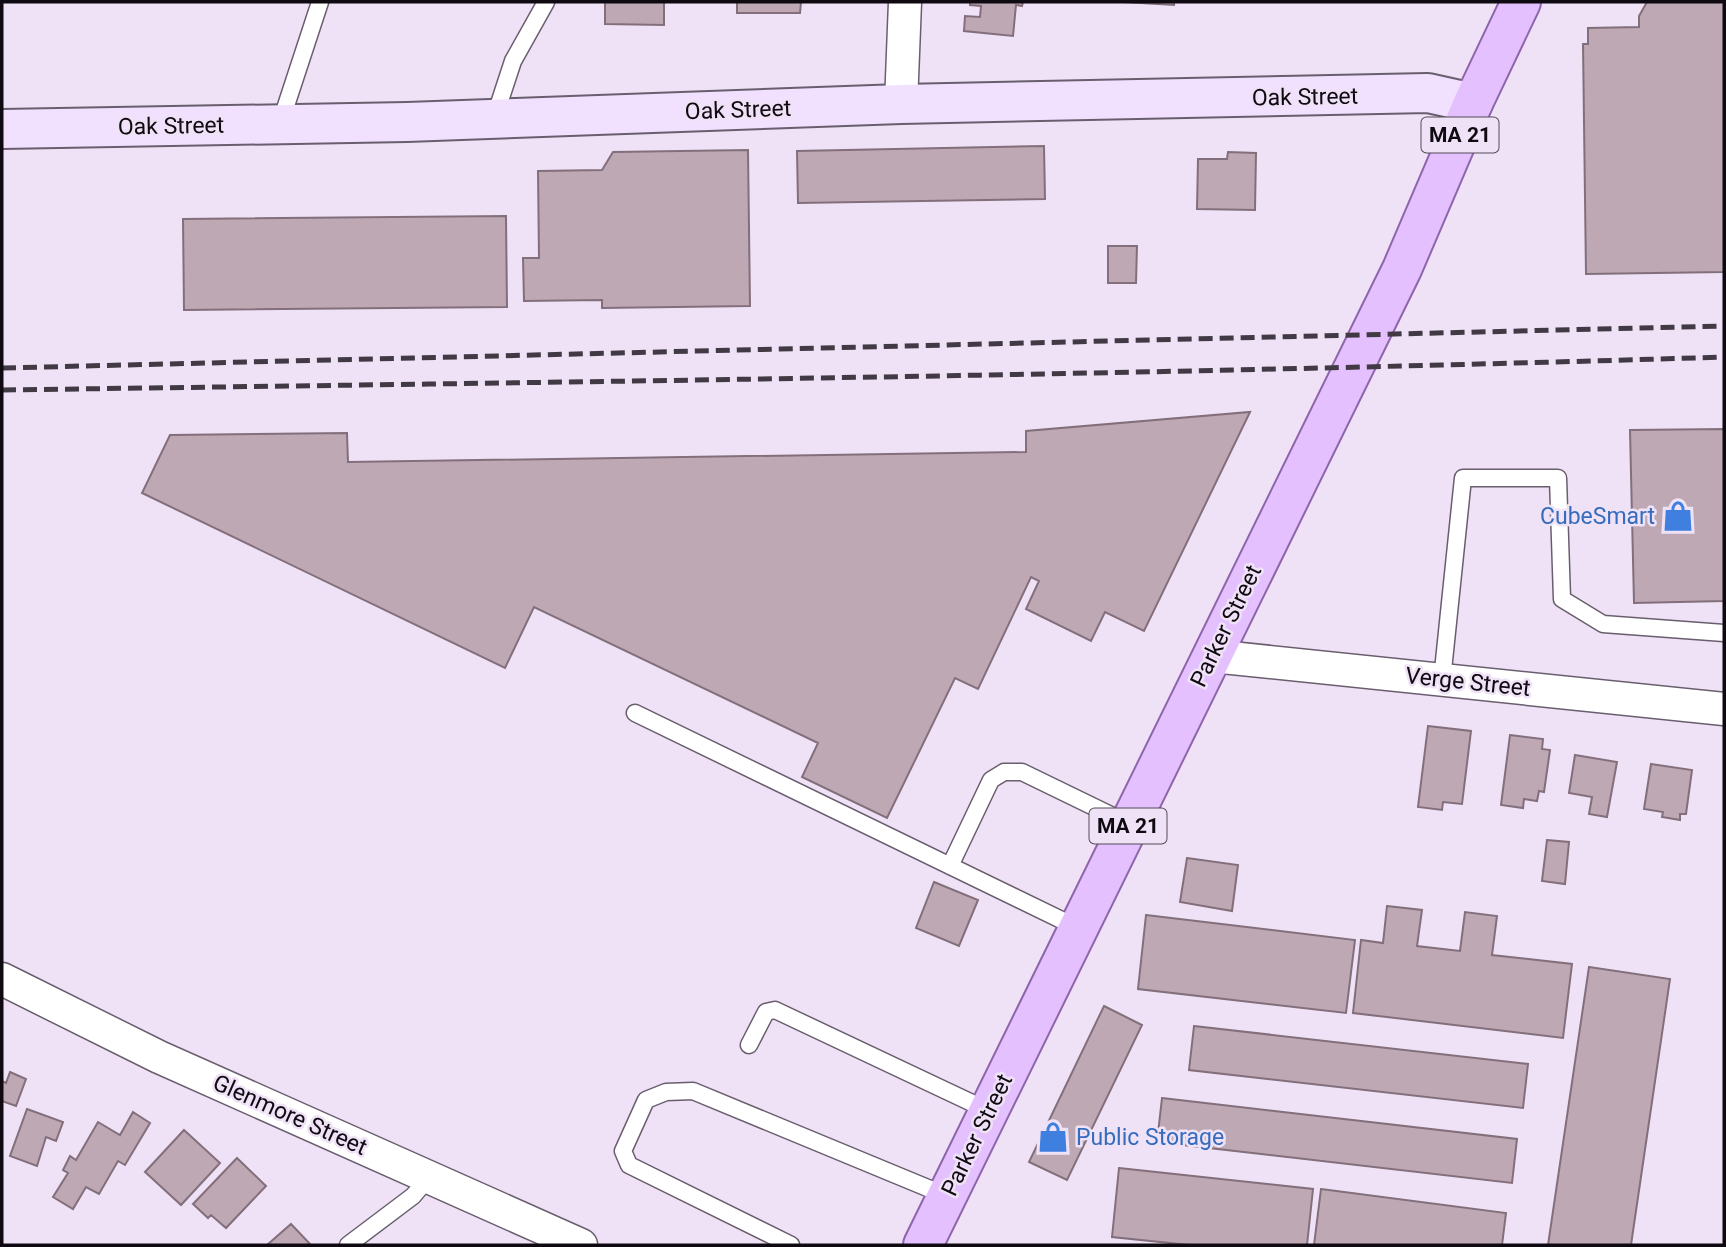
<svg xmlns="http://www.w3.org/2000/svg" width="1726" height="1247" font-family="Roboto,sans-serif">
	<rect width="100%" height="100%" fill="#efe2f6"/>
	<path fill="#bda8b4" stroke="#836f7b" stroke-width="2" d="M605 2H664V25L605 24Z
		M737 2H801L800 13H737Z
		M970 2H1023L1022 6 1016 5 1013 36 964 31 965 16 980 17 981 6 970 5Z
		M1123 2H1174V5Z
		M1647 2H1724V272L1586 274 1583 44H1588V28L1639 27V16Z
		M1044 146 1045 199 798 203 797 151Z
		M748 150 750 306 602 308V300L524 301 523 258H539L538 171 602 170 613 152Z
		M1228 152 1256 153 1255 210 1197 209 1198 159H1227Z
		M506 216 507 307 184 310 183 219Z
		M1108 246H1137L1136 283H1108Z
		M1250 412 1144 631 1105 612 1091 641 1026 609 1039 581 1031 577 978 689 955 678 887 818 802 777 818 743 534 607 505 668 142 493 170 435 347 433 348 462 1026 452V431Z
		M1724 429V601L1634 603 1630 430Z
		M1428 726 1471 731 1462 804 1443 802 1442 810 1418 807Z
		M1510 735 1543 739 1542 749 1550 750 1544 792 1539 791 1537 801 1524 799 1523 808 1501 805Z
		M1575 755 1617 762 1607 817 1589 814 1592 797 1569 793Z
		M1651 764 1692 770 1686 814H1680V820L1662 817 1663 812 1644 809Z
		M1547 840 1569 842 1565 884 1542 881Z
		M1187 858 1238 865 1232 911 1180 902Z
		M934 882 978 900 959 946 916 928Z
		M1387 906 1422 910 1417 946 1460 951 1465 912 1497 916 1492 955 1572 964 1563 1038 1353 1013 1361 940 1383 943Z
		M1146 915 1355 940 1346 1013 1138 989Z
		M1589 967 1670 979 1631 1245H1548Z
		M1104 1006 1142 1025 1067 1180 1029 1162Z
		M1194 1026 1528 1064 1523 1108 1189 1070Z
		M10 1072 26 1079 16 1106 2 1101V1081L6 1083Z
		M1162 1098 1517 1139 1512 1183 1157 1142Z
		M27 1109 63 1122 56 1141 46 1137 37 1166 10 1156Z
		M133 1112 150 1123 125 1165 118 1161 99 1194 86 1187 73 1209 53 1197 68 1173 63 1170 70 1156 76 1160 98 1122 120 1135Z
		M184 1130 220 1163 181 1205 145 1172Z
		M237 1158 266 1186 226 1228 211 1215 208 1218 193 1204Z
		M1119 1168 1313 1189 1307 1245H1189L1112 1237Z
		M1321 1189 1506 1213 1502 1245H1314Z
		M291 1224 311 1245H267Z"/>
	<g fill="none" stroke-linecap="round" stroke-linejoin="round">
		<defs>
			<path id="lane" d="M494 119 513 61 546 2
				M280 124 320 2
				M1442 680 1463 478H1558L1562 599 1603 624 1724 633
				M635 713 1078 928
				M950 866 991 780 1004 772H1022L1129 824
				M749 1045 766 1012 775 1010 989 1111
				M348 1245 413 1196 429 1177
				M791 1245 629 1165 623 1151 646 1100 666 1092 693 1091 947 1196"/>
			<path id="street" d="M901 104 905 2
				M1212 656 1724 709
				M2 979 159 1057 581 1245"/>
			<path id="secondary" d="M2 129 407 122 901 104 1428 93 1473 103"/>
			<path id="primary" d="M923 1245 1402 269 1473 103 1521 2"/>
		</defs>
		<use href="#lane" stroke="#695e6e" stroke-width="19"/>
		<use href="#street" stroke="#695e6e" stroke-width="35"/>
		<use href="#secondary" stroke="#695e6e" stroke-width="42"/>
		<use href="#primary" stroke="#8e65ab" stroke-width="42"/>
		<use href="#lane" stroke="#fff" stroke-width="16"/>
		<use href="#street" stroke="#fff" stroke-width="32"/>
		<use href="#secondary" stroke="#f2e0ff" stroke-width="38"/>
		<use href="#primary" stroke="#e4c0fe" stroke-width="38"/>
		<path stroke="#413a44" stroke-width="5" stroke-dasharray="14 7" stroke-linecap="butt" d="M2 368 1724 326
			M2 390C576 382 1150 375 1724 357"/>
	</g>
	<defs>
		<symbol id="shop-bare" viewBox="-9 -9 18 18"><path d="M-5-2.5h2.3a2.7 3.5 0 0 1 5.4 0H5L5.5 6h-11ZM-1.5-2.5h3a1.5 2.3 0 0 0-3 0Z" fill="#3f7fe0" stroke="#efe2f6" stroke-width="2.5" paint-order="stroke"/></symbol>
	</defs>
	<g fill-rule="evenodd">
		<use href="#shop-bare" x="1656" y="494" width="44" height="44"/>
		<use href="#shop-bare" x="1031" y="1115" width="44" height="44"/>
	</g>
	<g text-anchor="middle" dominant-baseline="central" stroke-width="5" stroke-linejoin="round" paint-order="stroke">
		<g fill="#efe2f6" stroke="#524b56" stroke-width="2">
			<rect x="1421.5" y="117.5" width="77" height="35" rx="5"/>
			<rect x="1089.5" y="808.5" width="77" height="35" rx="5"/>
		</g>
		<g font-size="21" font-weight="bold" fill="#0f0a11">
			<text x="1460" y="135">MA 21</text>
			<text x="1128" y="826">MA 21</text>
		</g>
		<g font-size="23" fill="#0f0a11" stroke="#efe2f6">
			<text transform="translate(1305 97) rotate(-1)">Oak Street</text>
			<text transform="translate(738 110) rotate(-2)">Oak Street</text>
			<text transform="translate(171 126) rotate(-1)">Oak Street</text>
			<text transform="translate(1226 626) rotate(-64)">Parker Street</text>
			<text transform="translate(1468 682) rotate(6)">Verge Street</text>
			<text transform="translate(290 1115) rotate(24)">Glenmore Street</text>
			<text transform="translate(977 1135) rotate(-64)">Parker Street</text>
		</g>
		<g font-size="23" fill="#366cbe" stroke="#efe2f6" text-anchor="end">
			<text x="1655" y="516">CubeSmart</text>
			<text x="1076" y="1137" text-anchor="start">Public Storage</text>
		</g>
	</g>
	<rect width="1726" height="1247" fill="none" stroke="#0f0a11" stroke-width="7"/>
</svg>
